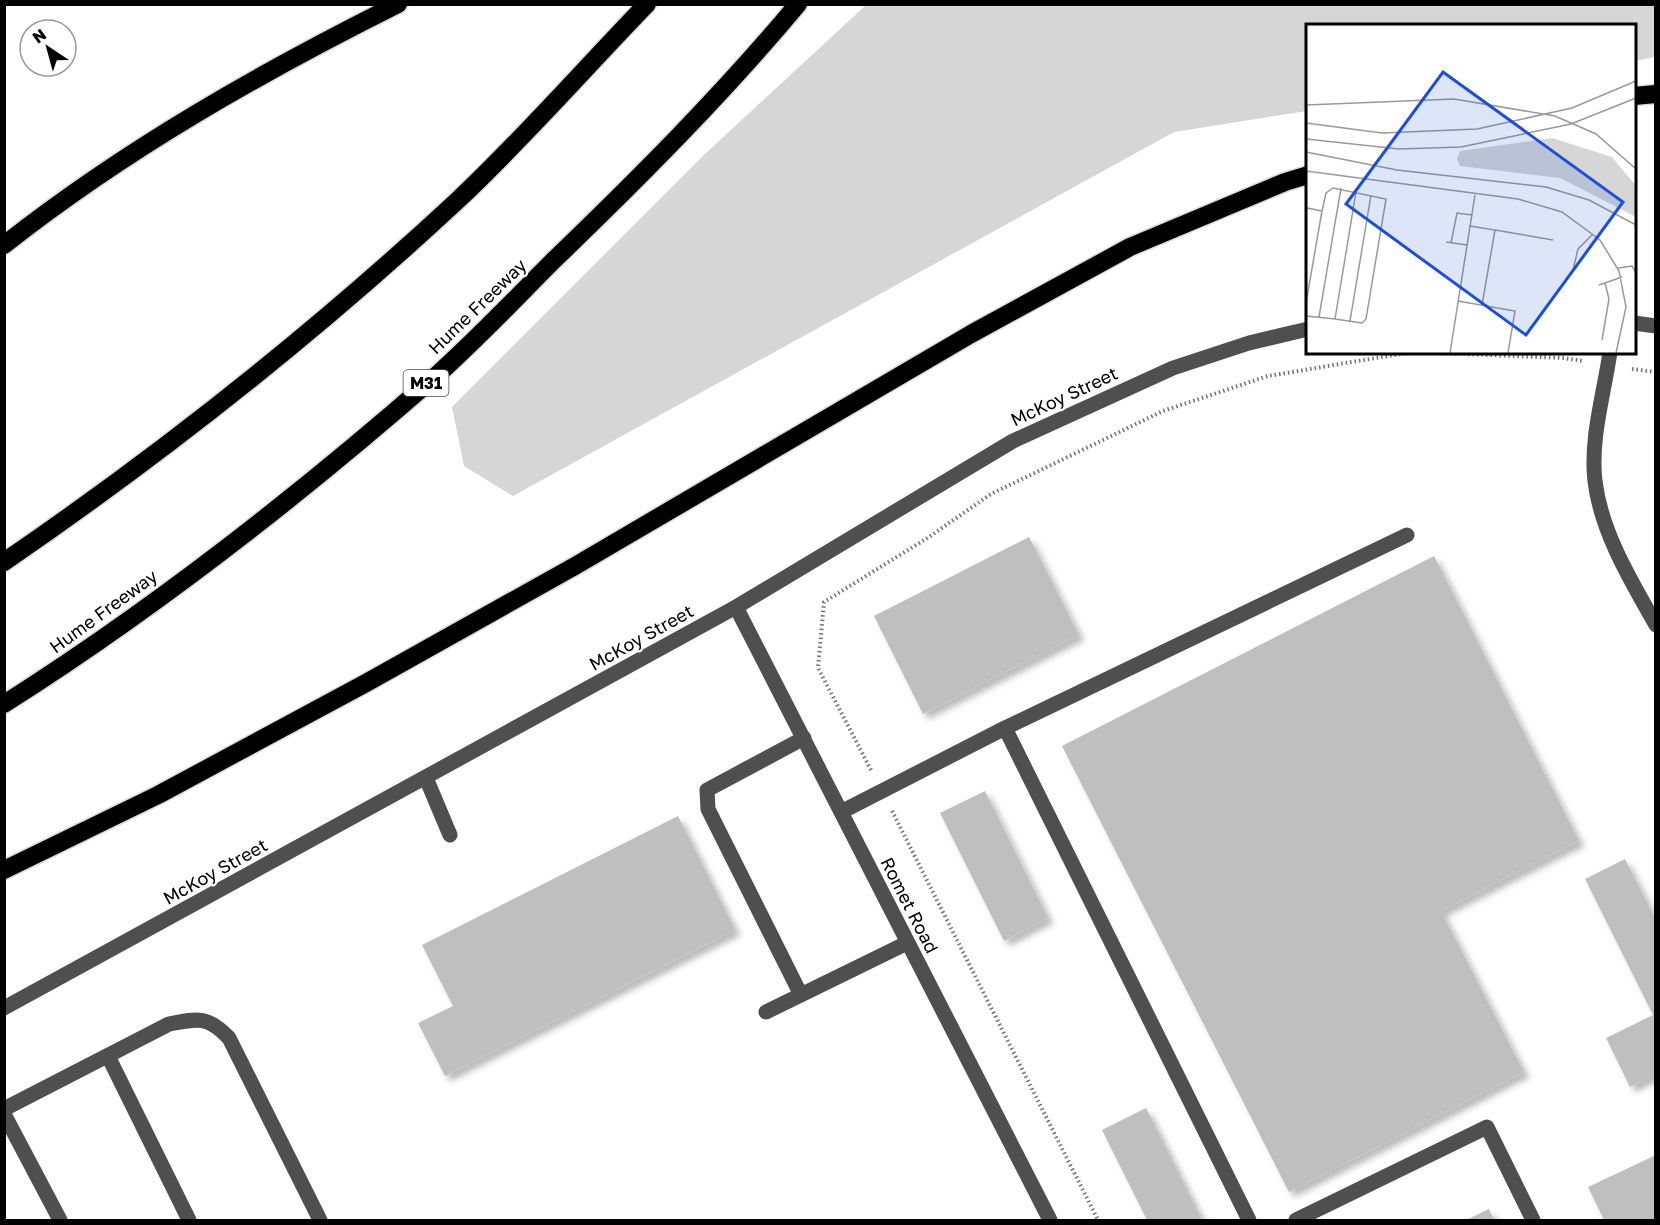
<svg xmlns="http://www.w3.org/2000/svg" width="1660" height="1225" font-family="'Golos Text',sans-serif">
	<defs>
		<filter id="shadow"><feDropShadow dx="5.5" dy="5.5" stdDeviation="3" flood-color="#0004"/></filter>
	</defs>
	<rect width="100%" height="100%" fill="#fff"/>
	<path fill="#d6d6d6" d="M866 5H1655V57L1635 61 1634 26H1308L1307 111 1174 132 513 496 464 466 452 407 706 153Z"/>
	<path fill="#bfbfbf" filter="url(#shadow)" d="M1029 537 1079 635 923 714 874 616Z
		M1434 556 1579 841 1441 911 1524 1072 1289 1192 1062 746Z
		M985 791 1048 918 1004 941 940 813Z
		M678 816 735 930 445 1076 418 1023 453 1006 422 945Z
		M1625 859 1656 920V1074L1630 1087 1606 1038 1653 1015 1585 879Z
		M1146 1108 1202 1220H1147L1102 1130Z
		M1656 1155V1220H1604L1588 1187Z
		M1489 1209 1494 1220H1466Z"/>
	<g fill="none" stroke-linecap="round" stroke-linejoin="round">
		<defs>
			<path id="highway" d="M1634 96 1656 94
				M4 245C126 149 260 73 398 4
				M4 562C163 453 316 332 458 200 524 138 584 69 647 4
				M4 704C157 607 301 494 437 375 478 338 516 298 555 259 639 178 723 94 798 4
				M4 870 158 795 366 683 575 566 971 334 1130 247 1285 182 1308 175"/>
		</defs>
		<use href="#highway" stroke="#dbdbdb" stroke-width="21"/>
		<path stroke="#717171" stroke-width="4" stroke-dasharray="1.5 3" stroke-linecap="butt" d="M1414 352 1563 358 1584 361
			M1632 369 1656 372
			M871 770 818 668 824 602 929 537 991 494 1163 411 1268 376 1412 352
			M892 811 1098 1220"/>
		<path stroke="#4f4f4f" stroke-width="15" d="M1634 323 1656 326
			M1610 352C1604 394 1590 439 1595 481 1601 532 1631 581 1656 625
			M736 607 1050 1220
			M1005 728 1407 535
			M426 778 450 835
			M841 812 1005 728 1249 1220
			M801 995 708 809 707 790 804 738
			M4 1008 736 607 1013 441 1173 368 1249 343 1308 329
			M766 1012 907 943
			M108 1056 189 1220
			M4 1109 169 1024C199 1018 208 1016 229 1038L320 1220
			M4 1114 60 1220
			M1296 1220 1487 1127 1533 1220"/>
		<use href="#highway" stroke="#000" stroke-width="18"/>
	</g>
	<g text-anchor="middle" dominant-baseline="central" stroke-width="4.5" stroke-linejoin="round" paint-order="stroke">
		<rect fill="#fff" stroke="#4c4c4c" stroke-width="1.5" x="403.5" y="370" width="45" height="26" rx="4.5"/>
		<g font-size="16" font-weight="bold" fill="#000">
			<text x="426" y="383">M31</text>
		</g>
		<g font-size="18" fill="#000" stroke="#fff">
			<text transform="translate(477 306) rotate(-44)">Hume Freeway</text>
			<text transform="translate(1064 396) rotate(-25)">McKoy Street</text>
			<text transform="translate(103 611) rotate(-36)">Hume Freeway</text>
			<text transform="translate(641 637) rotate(-29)">McKoy Street</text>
			<text transform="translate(215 871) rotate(-29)">McKoy Street</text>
			<text transform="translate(910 905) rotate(63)">Romet Road</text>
		</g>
	</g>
	<g transform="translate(1306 24)">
		<rect width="330" height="330" fill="#fff"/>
		<path d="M246 114 306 133 330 162V193L254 154 154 142 151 135 154 127Z" fill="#d6d6d6"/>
		<path fill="none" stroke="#999" stroke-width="1.5" d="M0 81 148 75 249 92 290 110 330 145M0 99 76 109 171 105 266 84 330 57M0 115 93 125 155 123 265 100 330 74M0 128 91 146 240 163 283 176 330 201M0 147 212 175 256 188 294 216 313 247 320 283 310 329M0 189 1 184 16 187 20 169 27 164 80 175 60 295 56 299 29 295M164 202 189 206 176 281M189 206 247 216M140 218 161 221M145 219 151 189 166 191M312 244 326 242 330 249M267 246 272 225 287 210M293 261 316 253M152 277 209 287 202 329M0 279 16 187M0 292 29 295 50 168M13 293 35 164M44 297 65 171M296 316 303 275 299 259M144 329 169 171"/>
		<path fill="#1d4ed8" fill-opacity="0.15" stroke="#1d4ed8" stroke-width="3" d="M137 48 317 178 220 311 40 180Z"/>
		<rect width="330" height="330" fill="none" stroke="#000" stroke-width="3"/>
	</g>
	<rect width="1660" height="1225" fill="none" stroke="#000000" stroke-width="12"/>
	<g transform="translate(48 48) rotate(324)"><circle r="28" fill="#ffffff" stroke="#999999" stroke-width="1.5"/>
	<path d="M0-4.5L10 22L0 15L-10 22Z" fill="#000000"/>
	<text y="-9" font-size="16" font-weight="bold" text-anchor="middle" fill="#000000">N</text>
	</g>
</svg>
